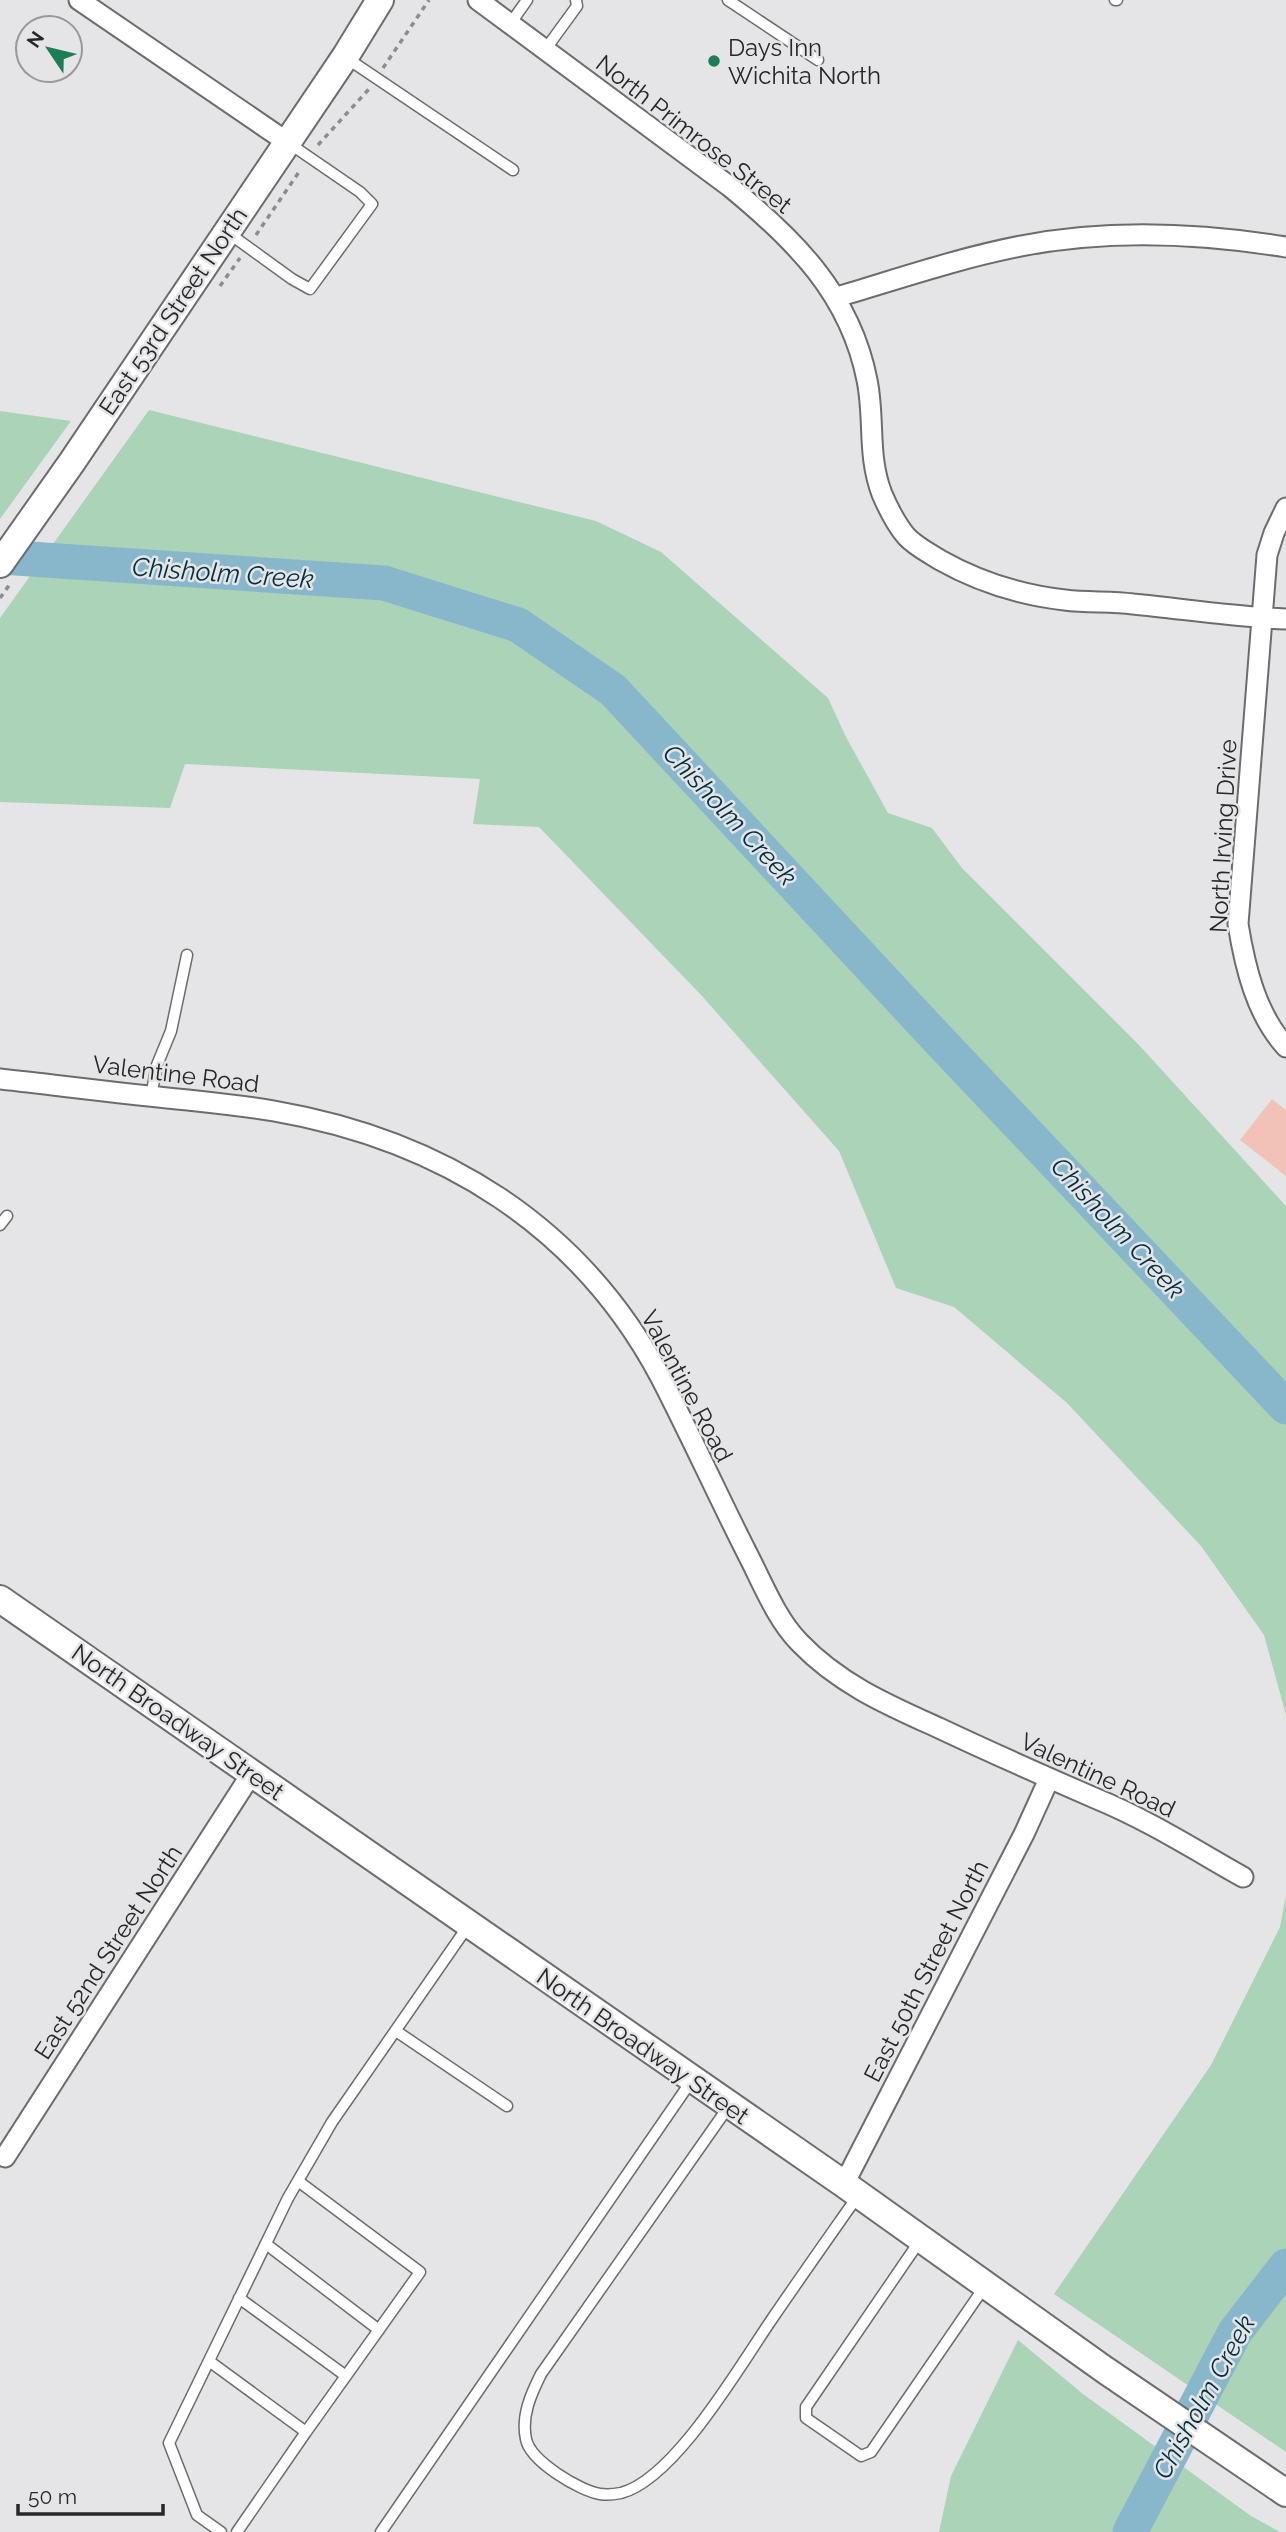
<svg xmlns="http://www.w3.org/2000/svg" width="1286" height="2532" font-family="Raleway,sans-serif">
	<rect width="100%" height="100%" fill="#e5e5e8"/>
	<path fill="#abd3b8" d="M149 410 596 521 661 552 828 698 846 737 888 813 932 828 962 868 1139 1045 1286 1206V1715L1264 1635 1201 1546 1067 1403 954 1307 896 1288 839 1151 702 996 539 827 473 824 480 779 185 764 170 808 0 802V618Z
		M0 411 71 421 0 519Z
		M1286 1895V2452L1054 2294 1211 2065 1280 1927Z
		M1018 2340 1083 2394 1251 2516 1280 2532H939L951 2476Z"/>
	<g fill="none" stroke-linecap="round" stroke-linejoin="round">
		<path stroke="#88b7cb" stroke-width="35" d="M0 557 384 583 518 625 613 690 935 1036 1286 1407
			M1130 2532 1235 2332 1286 2266"/>
	</g>
	<path fill="#f2c2b8" d="M1272 1099 1286 1110V1176L1240 1140Z"/>
	<g fill="none" stroke-linecap="round" stroke-linejoin="round">
		<defs>
			<path id="lane" d="M728 0 818 60
				M1115 0H1117
				M510 24 527 0
				M545 50 577 6 576 0
				M345 57 513 170
				M227 232 292 279 310 289 372 204 360 192 290 144
				M151 1096 157 1065 171 1031 187 955
				M0 1225 7 1216
				M396 2031 507 2106
				M729 2106 541 2374C531 2394 521 2416 526 2439 530 2461 580 2491 600 2494 606 2495 616 2494 621 2493 675 2479 741 2364 772 2319 800 2278 829 2237 857 2197
				M921 2239 806 2407V2418L861 2456 871 2452 985 2286
				M266 2244 379 2330
				M239 2298 346 2376
				M209 2361 306 2432 420 2272 298 2181
				M221 2532 197 2515 169 2443 288 2198 332 2122 468 1926
				M237 2532 306 2432
				M381 2532 692 2080"/>
			<path id="street" d="M79 0 287 142
				M478 0 729 186C795 240 850 294 867 380 875 419 867 455 882 494 888 508 896 524 906 536 915 546 929 553 940 560 979 582 1020 595 1065 600 1087 603 1111 601 1133 604 1184 609 1235 617 1286 619
				M837 297C898 279 959 258 1021 246 1107 229 1200 233 1286 247
				M1286 508 1274 533 1267 555 1238 924C1245 967 1256 1014 1286 1047
				M0 1079C63 1086 125 1094 188 1100 216 1103 245 1106 274 1111 441 1140 580 1225 661 1378 691 1436 718 1496 748 1555 763 1584 776 1618 799 1642 839 1684 888 1705 939 1728 992 1753 1044 1776 1097 1799 1148 1820 1195 1850 1243 1877
				M5 2157 252 1773
				M844 2184 1024 1834 1049 1779"/>
			<path id="secondary" d="M0 564 72 462 345 57 380 0
				M0 1599 844 2184 1105 2370 1286 2493"/>
		</defs>
		<use href="#lane" stroke="#6c6c6f" stroke-width="13"/>
		<use href="#street" stroke="#6c6c6f" stroke-width="23"/>
		<use href="#secondary" stroke="#6c6c6f" stroke-width="30"/>
		<path stroke="#8d8d90" stroke-width="3.5" stroke-dasharray="5 5" stroke-linecap="butt" d="M383 68 429 0
			M318 145 369 89
			M256 235 301 169
			M220 286 240 258
			M0 598 10 584"/>
		<use href="#lane" stroke="#fff" stroke-width="10"/>
		<use href="#street" stroke="#fff" stroke-width="19"/>
		<use href="#secondary" stroke="#fff" stroke-width="26"/>
	</g>
	<circle fill="#1d7d55" stroke="#e5e5e8" stroke-width="2.5" cx="714" cy="61" r="7"/>
	<g text-anchor="middle" dominant-baseline="central" stroke-width="5" stroke-linejoin="round" paint-order="stroke">
		<g font-size="24" fill="#272728" stroke="#e5e5e8" text-anchor="start">
			<text x="728" y="47">Days Inn<tspan x="728" dy="28">Wichita North</tspan></text>
		</g>
		<g font-size="24" fill="#272728" stroke="#e5e5e8">
			<text transform="translate(694 134) rotate(38)">North Primrose Street</text>
			<text transform="translate(173 311) rotate(-56)">East 53rd Street North</text>
			<text transform="translate(1223 836) rotate(-87)">North Irving Drive</text>
			<text transform="translate(176 1074) rotate(7)">Valentine Road</text>
			<text transform="translate(687 1386) rotate(62)">Valentine Road</text>
			<text transform="translate(178 1722) rotate(35)">North Broadway Street</text>
			<text transform="translate(1098 1775) rotate(25)">Valentine Road</text>
			<text transform="translate(108 1952) rotate(-57)">East 52nd Street North</text>
			<text transform="translate(926 1971) rotate(-63)">East 50th Street North</text>
			<text transform="translate(643 2046) rotate(35)">North Broadway Street</text>
		</g>
		<g font-size="26" font-style="italic" fill="#032f3e" stroke="#e5e5e8">
			<text transform="translate(223 573) rotate(4)">Chisholm Creek</text>
			<text transform="translate(730 815) rotate(47)">Chisholm Creek</text>
			<text transform="translate(1118 1228) rotate(47)">Chisholm Creek</text>
			<text transform="translate(1204 2397) rotate(-61)">Chisholm Creek</text>
		</g>
	</g>
	<g transform="translate(49 49) rotate(305)"><circle r="33" fill="#e5e5e8" stroke="#99999b" stroke-width="2"/>
	<path d="M0-5L12 26L0 18L-12 26Z" fill="#1d7d55"/>
	<text y="-10" font-size="19" font-weight="bold" text-anchor="middle" fill="#272728">N</text>
	</g>
	<path d="M18 2504v10h145v-10" fill="none" stroke="#272728" stroke-width="3.5"/>
	<text x="28" y="2504" font-size="21" fill="#272728" stroke="#e5e5e8" stroke-width="5" paint-order="stroke">50 m</text>
</svg>
